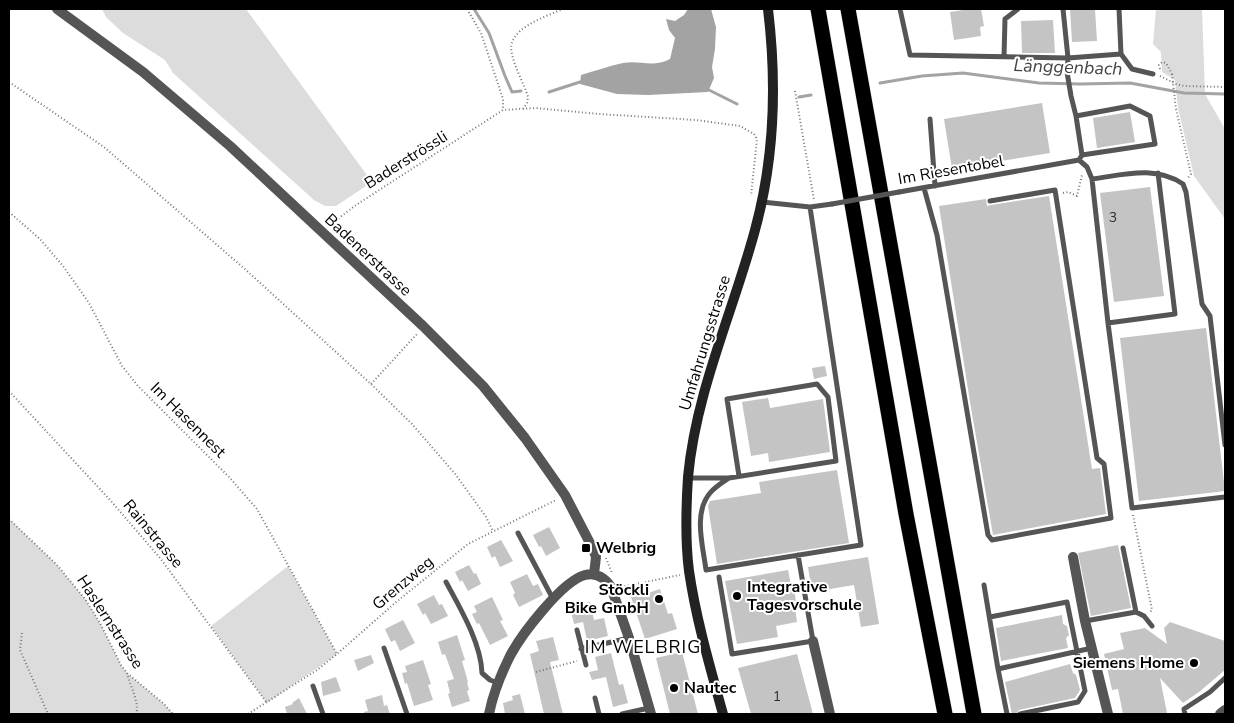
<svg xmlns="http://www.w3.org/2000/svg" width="1234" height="723" font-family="'Nunito Sans',sans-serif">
	<rect width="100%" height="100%" fill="#fff"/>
	<path fill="#dcdcdc" d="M102 9H246L372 182 336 206H325L314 200 173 73 165 60 123 33 106 17Z
		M1156 9H1202L1205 94 1225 129V219L1194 176 1178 108 1175 80 1162 72 1161 52 1153 44Z
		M9 519 57 565 85 599 100 623 121 665 127 673 164 704 173 714H9Z
		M288 566 337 654 267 703 211 626Z"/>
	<path fill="#a3a3a3" d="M688 9H711L716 27 715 49 712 67 714 78 708 92 648 95 617 94 580 84 581 75C595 71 609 66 623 63 640 60 653 68 670 59L675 38 669 30 666 19 675 21 684 15Z"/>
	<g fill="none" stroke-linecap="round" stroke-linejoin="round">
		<path stroke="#a3a3a3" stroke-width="3" d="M474 9 489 33 505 76 512 92 521 91
			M880 83 922 76 963 73 1039 83 1080 84 1130 83 1184 93 1225 94
			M709 90 737 104
			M549 92 580 82
			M799 97 811 95"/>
	</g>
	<path fill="#c4c4c4" d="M962 9H981L984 26 980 27 981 36 954 40 950 12 963 10Z
		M1070 9H1095L1097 41 1072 42Z
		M1053 20 1055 53H1022L1021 21Z
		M1042 103 1050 153 952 169 944 119Z
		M1130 112 1135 142 1097 148 1093 118Z
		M1150 187 1164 296 1114 302 1100 193Z
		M1049 196 1092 469 1100 468 1106 514 993 535 971 408 939 206 986 199 987 206 991 205Z
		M1206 328 1225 491 1139 501 1120 338Z
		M825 366 827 376 814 379 812 368Z
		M768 398 770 408 823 399 830 452 769 462 768 453 751 456 742 402Z
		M837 470 849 543 717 564 708 506 710 501 761 493 759 482Z
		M549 527 560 548 546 556 541 546 539 547 533 535Z
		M501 540 513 561 500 567 495 556 492 558 487 547Z
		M1118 545 1131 608 1091 616 1078 553Z
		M868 557 879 624 861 627 854 585 812 592 808 567Z
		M469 565 474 574 476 573 481 584 468 591 462 580 460 582 455 572Z
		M788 570 792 590H794L796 601H794L797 622 776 626 778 637 737 644 725 581Z
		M527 574 533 586 538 584 543 595 519 607 513 595 515 593 510 582Z
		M646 589 648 593 660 589 668 614 672 613 677 629 645 639 630 594Z
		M434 595 439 605 442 604 448 616 431 624 425 613 423 615 417 604Z
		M492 597 503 620 500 621 508 636 490 645 479 623 477 624 472 614 477 612 474 606Z
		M590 602 594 620 604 618 608 636 587 641 583 622 574 624 570 607Z
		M1062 615 1063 624 1067 626 1069 635 1066 638 1068 648 1001 661 996 628Z
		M403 620 415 643 400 651 395 640 391 642 385 629Z
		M1170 622 1225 641V670L1199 692 1183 703 1160 678 1167 713 1123 714 1118 689 1112 690 1104 654 1124 649 1120 633 1145 628 1167 644 1164 628Z
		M457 635 465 660 462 661 468 682H467L469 690 467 691 470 701 452 707 448 694 450 693 447 681 454 679 445 654 442 655 438 642Z
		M553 637 559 660 550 662 563 714H544L530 654 539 651 536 641Z
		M682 652 698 714H670L656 658Z
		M611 653 619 685 623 684 628 703 613 707 606 677 592 680 589 672 598 670 595 657Z
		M797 654 813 714H751L738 668Z
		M371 655 374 663 358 671 354 660Z
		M423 660 431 684 428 685 433 700 414 706 407 683 405 684 402 673 407 672 405 666Z
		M1070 664 1073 673 1076 675 1080 690 1075 698 1019 710 1016 714H1012L1005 682Z
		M336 677 341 691 323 696 321 682Z
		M520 694 525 714H505L503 703 513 700 512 696Z
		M382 695 384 706 387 705 390 714H364V712L368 711 365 700Z
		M299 698 307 714H287L285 707 293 704 292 703Z"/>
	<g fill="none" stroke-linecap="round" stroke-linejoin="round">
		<defs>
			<path id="motorway" d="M818 9 906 514 945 714
				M848 9 974 714"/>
		</defs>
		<use href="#motorway" stroke="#dbdbdb" stroke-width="16"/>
		<path stroke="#777" stroke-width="2" stroke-dasharray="1 2.5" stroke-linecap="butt" d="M467 9 481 33 503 99V110
			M1160 69 1159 65 1162 62 1166 63 1172 74
			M1160 76 1176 84 1184 86 1225 87
			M9 82 104 147 246 270 371 384 412 424 456 475 486 517 493 531
			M795 91 814 200
			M523 109 527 103 528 97C524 83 515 69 512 54 505 29 545 17 563 9
			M1176 109 1191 174 1187 179
			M1063 193 1068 192 1077 196 1082 175
			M9 212 40 239 63 266 89 303 122 366 138 386 229 477 257 509 337 654
			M330 225 356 205 503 110 536 108 599 114 696 120 740 126 754 134 757 139 751 196
			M371 384 417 334
			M9 391 111 501 160 558 267 703
			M1133 515 1152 610 1150 612
			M9 519 57 565 85 599 100 623 121 665 127 673 164 704 173 714
			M606 558 612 573
			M621 587 680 575
			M22 633 20 650 48 714
			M536 672 577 661
			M127 673C130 686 140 703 136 714
			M248 714 317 670 337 654 395 603 468 544 556 500"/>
		<path stroke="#555" stroke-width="5" d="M900 9 910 55 1068 58 1121 54 1119 9
			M1121 54 1132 69 1153 74
			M1004 57 1005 19 1018 9
			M1076 116 1130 106 1150 116 1155 144 1082 155
			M930 119 935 186
			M1079 160 1087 167 1092 179 1108 323 1132 508 1225 497
			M1092 179C1123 175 1155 165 1183 184L1186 192 1202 304 1210 316 1225 445
			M924 188 937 235 988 535 992 540 1111 518 1104 464 1097 458 1055 190 990 201
			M899 192 1079 160 1082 155 1076 116 1071 96 1067 72 1068 58 1063 9
			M762 202 810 207 832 204
			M1108 323 1175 314 1158 173
			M688 478H729L836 461 828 397 817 384 727 399 739 476
			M729 478C723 482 715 487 710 493 693 513 703 546 706 570L861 545 810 207
			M518 533 553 599
			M1123 548 1136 612
			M719 577 732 654 813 641 798 555
			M446 582C460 608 481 643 482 673L490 680 498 683
			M984 585 998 669 1007 714
			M990 617 1067 602 1085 691 1078 702 1020 714
			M1085 621 1136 612 1144 616 1152 626
			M577 630 586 665
			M384 648 407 714
			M581 649 629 638
			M998 669 1092 648
			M313 686 323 714
			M595 698 599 714
			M622 714 649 708
			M1185 714 1184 709 1210 692 1225 678"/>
		<path stroke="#555" stroke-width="10" d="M57 9 143 72 230 146 423 326 483 386 525 438 565 495 592 547 596 557 594 574
			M1073 557 1085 621 1108 714
			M813 641 830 714
			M489 714C493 694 501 674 510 656 521 635 562 581 585 575 596 572 605 578 611 587L629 638 651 714"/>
		<path stroke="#555" stroke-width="10" d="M1220 714 1225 710"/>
		<path stroke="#222" stroke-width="10" d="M723 714C710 667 696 619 689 571 685 540 686 508 688 477 696 391 733 312 755 230 775 157 777 84 768 9"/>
		<use href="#motorway" stroke="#000" stroke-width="15"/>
		<path stroke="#777" stroke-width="2" stroke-dasharray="1 2.5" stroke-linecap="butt" d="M1172 74 1176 109"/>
		<path stroke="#555" stroke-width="5" d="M832 204 899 192"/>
	</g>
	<g fill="#000" stroke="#fff" stroke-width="2">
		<rect x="581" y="543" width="10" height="10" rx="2.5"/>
		<circle cx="737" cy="596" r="5"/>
		<circle cx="659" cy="599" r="5"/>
		<circle cx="1194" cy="663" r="5"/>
		<circle cx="674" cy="688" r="5"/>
	</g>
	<g text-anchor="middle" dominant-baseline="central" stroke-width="4" stroke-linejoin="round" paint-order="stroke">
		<g font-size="14" fill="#313131">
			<text x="1113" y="217">3</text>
			<text x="777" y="696">1</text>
		</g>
		<g font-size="16" fill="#000" stroke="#fff">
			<text transform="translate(406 160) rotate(-32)">Baderströssli</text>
			<text transform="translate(951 170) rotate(-10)">Im Riesentobel</text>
			<text transform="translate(368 255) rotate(43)">Badenerstrasse</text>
			<text transform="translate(705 343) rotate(-73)">Umfahrungsstrasse</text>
			<text transform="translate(188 420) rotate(45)">Im Hasennest</text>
			<text transform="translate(153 534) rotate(50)">Rainstrasse</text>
			<text transform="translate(403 583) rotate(-40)">Grenzweg</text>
			<text transform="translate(110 622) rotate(57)">Haslernstrasse</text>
		</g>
		<g font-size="16" font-weight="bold" fill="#000" stroke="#fff" text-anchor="start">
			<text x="596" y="548">Welbrig</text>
			<text x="747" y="587">Integrative<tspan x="747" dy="18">Tagesvorschule</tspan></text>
			<text x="649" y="590" text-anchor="end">Stöckli<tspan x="649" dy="18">Bike GmbH</tspan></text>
			<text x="1184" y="663" text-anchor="end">Siemens Home</text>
			<text x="684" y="688">Nautec</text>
		</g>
		<g font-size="18" font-style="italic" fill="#444" stroke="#fff">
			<text transform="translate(1068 67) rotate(2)">Länggenbach</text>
		</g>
		<g font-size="18" letter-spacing="1" fill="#000" stroke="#fff">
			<text x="643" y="647">IM WELBRIG</text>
		</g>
	</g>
	<rect width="1234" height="723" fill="none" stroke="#000000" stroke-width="20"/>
</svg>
